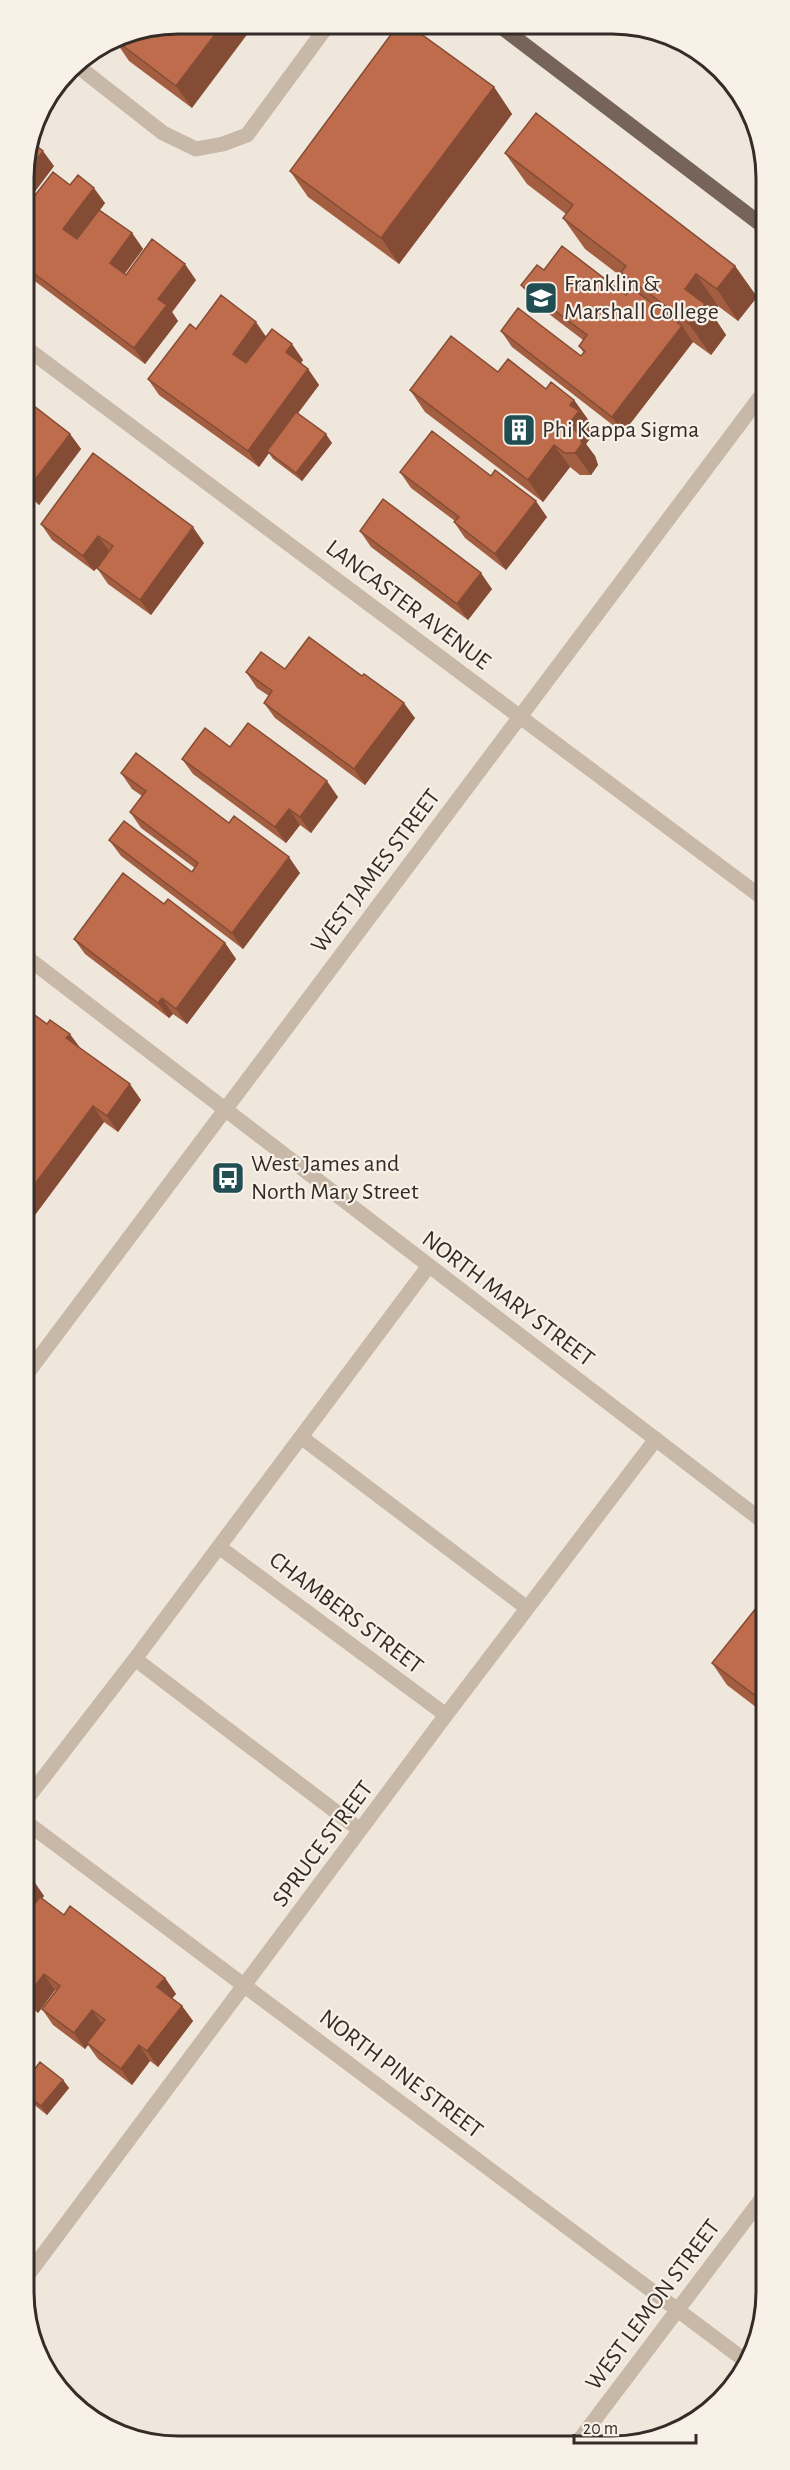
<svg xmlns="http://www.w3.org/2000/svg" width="790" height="2470" font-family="'Alegreya Sans',sans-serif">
	<rect width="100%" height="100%" fill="#f0e7dc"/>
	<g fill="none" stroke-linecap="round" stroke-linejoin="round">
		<path stroke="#c7b8a8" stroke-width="15" d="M75 64 163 133 196 149 223 144 247 135 328 25
			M25 347 764 899
			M25 956 765 1523
			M26 1375 763 393
			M301 1437 527 1608
			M219 1547 446 1715
			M135 1659 360 1830
			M26 1800 135 1659 428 1267
			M26 1822 747 2362
			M27 2276 446 1715 656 1439
			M577 2443 766 2193"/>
		<path stroke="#76645a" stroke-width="15" d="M500 26 763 226"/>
	</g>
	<path fill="#a35d41" d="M179 24 192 108 129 61 114 39Z
		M494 87 512 114 399 264 308 197 290 171Z
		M505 153 735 266 757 297 738 321 718 306 712 314 726 335 711 355 693 342 623 433 512 347 501 331 581 356 584 353 579 346 583 340 532 301 521 285 544 270 626 295 632 288 627 281 585 249 563 218 566 214 527 184Z
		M54 166 27 202 29 203 70 185 105 203 100 210 132 233 143 249 124 274 126 275 196 280 172 312 178 321 145 364 24 273V168Z
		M196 329 267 336 303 360 301 363 308 369 319 385 298 413 332 443 302 481 273 459 269 453 259 467 159 395 148 379Z
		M498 372 546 389 574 400 589 421 588 423 594 433 586 444 595 456 598 465 591 475H580L570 467 543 502 425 412 410 390Z
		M25 399 70 434 81 449 39 505 33 500 25 510Z
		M400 472 547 517 506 570 465 538 454 522 455 521 411 488Z
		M41 524 204 543 151 615 108 584 97 568 94 571 52 540Z
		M360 531 492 589 468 620 371 547Z
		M285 669 362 676 415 718 365 785 275 718 264 703 269 696 257 688 246 672Z
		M230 747 338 797 311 833 300 825 286 843 193 774 182 759Z
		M121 773 229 823 300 873 243 949 121 856 109 840 192 872 195 868 141 828 130 812 142 796 132 789Z
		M164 904 225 943 236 959 187 1024 173 1014 169 1018 85 954 74 939Z
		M25 1008 80 1048 141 1100 118 1132 104 1122 26 1227Z
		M765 1597V1714L727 1685 712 1663Z
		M26 1872 44 1896 42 1898 64 1915 165 1978 176 1994 172 1998 182 2006 193 2021 158 2067 150 2061 132 2085 98 2059 88 2045 85 2049 53 2025 42 2009 56 1990H55L38 2013 27 2004Z
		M27 2079 63 2080 69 2088 47 2115 27 2099Z"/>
	<path fill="#854c35" d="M223 24H255L192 108 176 86Z
		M494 87 512 114 399 264 381 238Z
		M43 151 54 166 24 206V175Z
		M94 188 105 203 74 245 63 229Z
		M132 233 143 249 121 279 110 263Z
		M185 264 196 280 172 312 178 321 145 364 134 348 158 299Z
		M735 266 757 297 738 321 717 289Z
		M696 274 718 306 712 314 726 335 711 355 689 324 685 289Z
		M256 322 267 338 244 369 233 354Z
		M682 326 693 342 623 433 612 417Z
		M292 344 303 360 297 368 286 352Z
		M308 369 319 385 269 452 267 451 269 453 259 467 248 451Z
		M574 400 589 421 588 423 594 433 586 444 595 456 598 465 591 475 575 453 568 425 570 405Z
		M70 434 81 449 39 505 28 489Z
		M326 434 332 443 302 481 296 473Z
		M554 445 570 467 543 502 528 480Z
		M25 489 33 500 25 510Z
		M536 501 547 517 506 570 495 554Z
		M193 527 204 543 151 615 140 600Z
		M98 536 109 551 94 571 83 556Z
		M481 573 492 589 468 620 457 604Z
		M404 703 415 718 365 785 354 769Z
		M327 781 338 797 311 833 300 817Z
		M25 785 32 794 25 803Z
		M289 809 300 825 286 843 275 827Z
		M289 857 300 873 243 949 232 933Z
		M225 943 236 959 187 1024 176 1009Z
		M162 998 173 1014 169 1018 158 1003Z
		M70 1034 81 1049 66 1038Z
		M130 1084 141 1100 118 1132 107 1116Z
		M93 1106 104 1122 26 1227V1196Z
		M29 1874 44 1896 26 1919V1877Z
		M44 1974 55 1990 38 2013 27 1997Z
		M165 1978 176 1994 168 2003 157 1987Z
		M182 2006 193 2021 158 2067 147 2051Z
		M92 2010 103 2025 87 2043 88 2045 85 2049 74 2033Z
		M139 2045 150 2061 132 2085 121 2069Z
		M63 2080 69 2088 47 2115 41 2106Z"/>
	<path fill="#be6c4c" stroke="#854c35" stroke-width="1.5" d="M179 24H223L176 86 114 39 120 36Z
		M398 25 410 26 494 87 381 238 290 171Z
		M536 113 735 266 717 289 696 274 685 289 705 304 689 324 621 272 626 266 563 218 573 205 505 153Z
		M31 142 43 151 24 175V168Z
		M53 172 70 185 78 175 94 188 63 229 77 239 99 210 132 233 110 263 126 275 152 239 185 264 158 299 167 305 134 348 24 266V200L29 203Z
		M562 246 626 295 632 288 682 326 612 417 501 331 518 308 581 356 585 351 579 346 587 335 521 285 537 265 544 270Z
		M221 295 256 322 233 354 246 363 272 329 292 344 286 352 308 369 248 451 148 379 190 324 196 329Z
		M451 336 498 372 508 359 546 389 551 382 574 400 570 405 579 411 568 425 579 434 582 444 575 453H565L554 445 528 480 410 390Z
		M25 399 70 434 28 489 25 487Z
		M296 412 326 434 296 473 267 451Z
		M432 431 491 476 495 470 536 501 495 554 454 522 459 517 400 472Z
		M93 453 193 527 140 600 97 568 113 546 98 536 83 556 41 524Z
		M383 499 481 573 457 604 360 531Z
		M309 637 362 676 364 674 404 703 354 769 264 703 272 691 246 672 261 652 285 669Z
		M248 723 327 781 300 817 289 809 275 827 182 759 205 728 230 747Z
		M136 753 229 823 234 816 289 857 232 933 109 840 124 821 192 872 198 863 130 812 146 791 121 773Z
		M123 873 164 904 168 899 225 943 176 1009 162 998 158 1003 74 939Z
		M25 1008 47 1024 50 1020 70 1034 66 1038 130 1084 107 1116 93 1106 26 1196Z
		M765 1597V1703L712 1663Z
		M40 1897 64 1915 70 1906 165 1978 157 1987 182 2006 147 2051 139 2045 121 2069 87 2043 105 2020 92 2010 74 2033 42 2009 60 1986 44 1974 27 1997 26 1915Z
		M40 2062 63 2080 41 2106 27 2095V2079Z"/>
	<defs>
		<symbol id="university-square" viewBox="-11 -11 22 22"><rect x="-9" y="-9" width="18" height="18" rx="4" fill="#204e53" stroke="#f8f1e8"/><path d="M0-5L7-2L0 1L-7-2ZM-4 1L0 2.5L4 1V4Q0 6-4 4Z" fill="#fff"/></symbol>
		<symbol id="building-square" viewBox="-11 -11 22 22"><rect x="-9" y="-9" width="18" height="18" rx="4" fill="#204e53" stroke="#f8f1e8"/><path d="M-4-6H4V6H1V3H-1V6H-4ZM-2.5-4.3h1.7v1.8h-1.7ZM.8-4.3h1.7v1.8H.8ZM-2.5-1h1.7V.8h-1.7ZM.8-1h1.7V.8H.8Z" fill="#fff"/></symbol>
		<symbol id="bus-square" viewBox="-11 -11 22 22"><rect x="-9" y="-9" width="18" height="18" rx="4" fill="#204e53" stroke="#f8f1e8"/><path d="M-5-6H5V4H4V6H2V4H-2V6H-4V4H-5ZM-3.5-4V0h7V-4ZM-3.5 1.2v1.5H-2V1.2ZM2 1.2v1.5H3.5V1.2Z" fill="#fff"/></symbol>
	</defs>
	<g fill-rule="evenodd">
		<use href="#university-square" x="522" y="279" width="38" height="38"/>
		<use href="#building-square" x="500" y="411" width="38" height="38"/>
		<use href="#bus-square" x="209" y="1159" width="38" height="38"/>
	</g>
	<g text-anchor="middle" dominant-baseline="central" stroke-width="4.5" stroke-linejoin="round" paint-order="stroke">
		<g font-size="24" fill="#352c28" stroke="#f8f1e8" text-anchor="start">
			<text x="564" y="284">Franklin &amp;<tspan x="564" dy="28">Marshall College</tspan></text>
			<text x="542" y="430">Phi Kappa Sigma</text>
			<text x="251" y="1164">West James and<tspan x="251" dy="28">North Mary Street</tspan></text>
		</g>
		<g font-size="24" fill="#352c28" stroke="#f8f1e8">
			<text transform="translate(408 605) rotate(37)">LANCASTER AVENUE</text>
			<text transform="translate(376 871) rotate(-53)">WEST JAMES STREET</text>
			<text transform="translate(508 1299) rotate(37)">NORTH MARY STREET</text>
			<text transform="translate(346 1613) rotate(37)">CHAMBERS STREET</text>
			<text transform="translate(323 1844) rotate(-53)">SPRUCE STREET</text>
			<text transform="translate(401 2074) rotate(37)">NORTH PINE STREET</text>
			<text transform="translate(653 2305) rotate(-53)">WEST LEMON STREET</text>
		</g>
	</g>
	<path d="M0 0H790V2470H0ZM178 34H612A144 144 0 0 1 756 178V2292A144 144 0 0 1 612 2436H178A144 144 0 0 1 34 2292V178A144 144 0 0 1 178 34Z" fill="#f8f1e8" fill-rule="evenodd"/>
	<path fill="none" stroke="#352c28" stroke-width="3" d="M178 34H612A144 144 0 0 1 756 178V2292A144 144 0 0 1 612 2436H178A144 144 0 0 1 34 2292V178A144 144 0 0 1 178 34Z"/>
	<path d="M574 2434v9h122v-9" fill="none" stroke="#352c28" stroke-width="3"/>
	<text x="583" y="2434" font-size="18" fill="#352c28" stroke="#f8f1e8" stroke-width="4.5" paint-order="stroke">20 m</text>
</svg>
